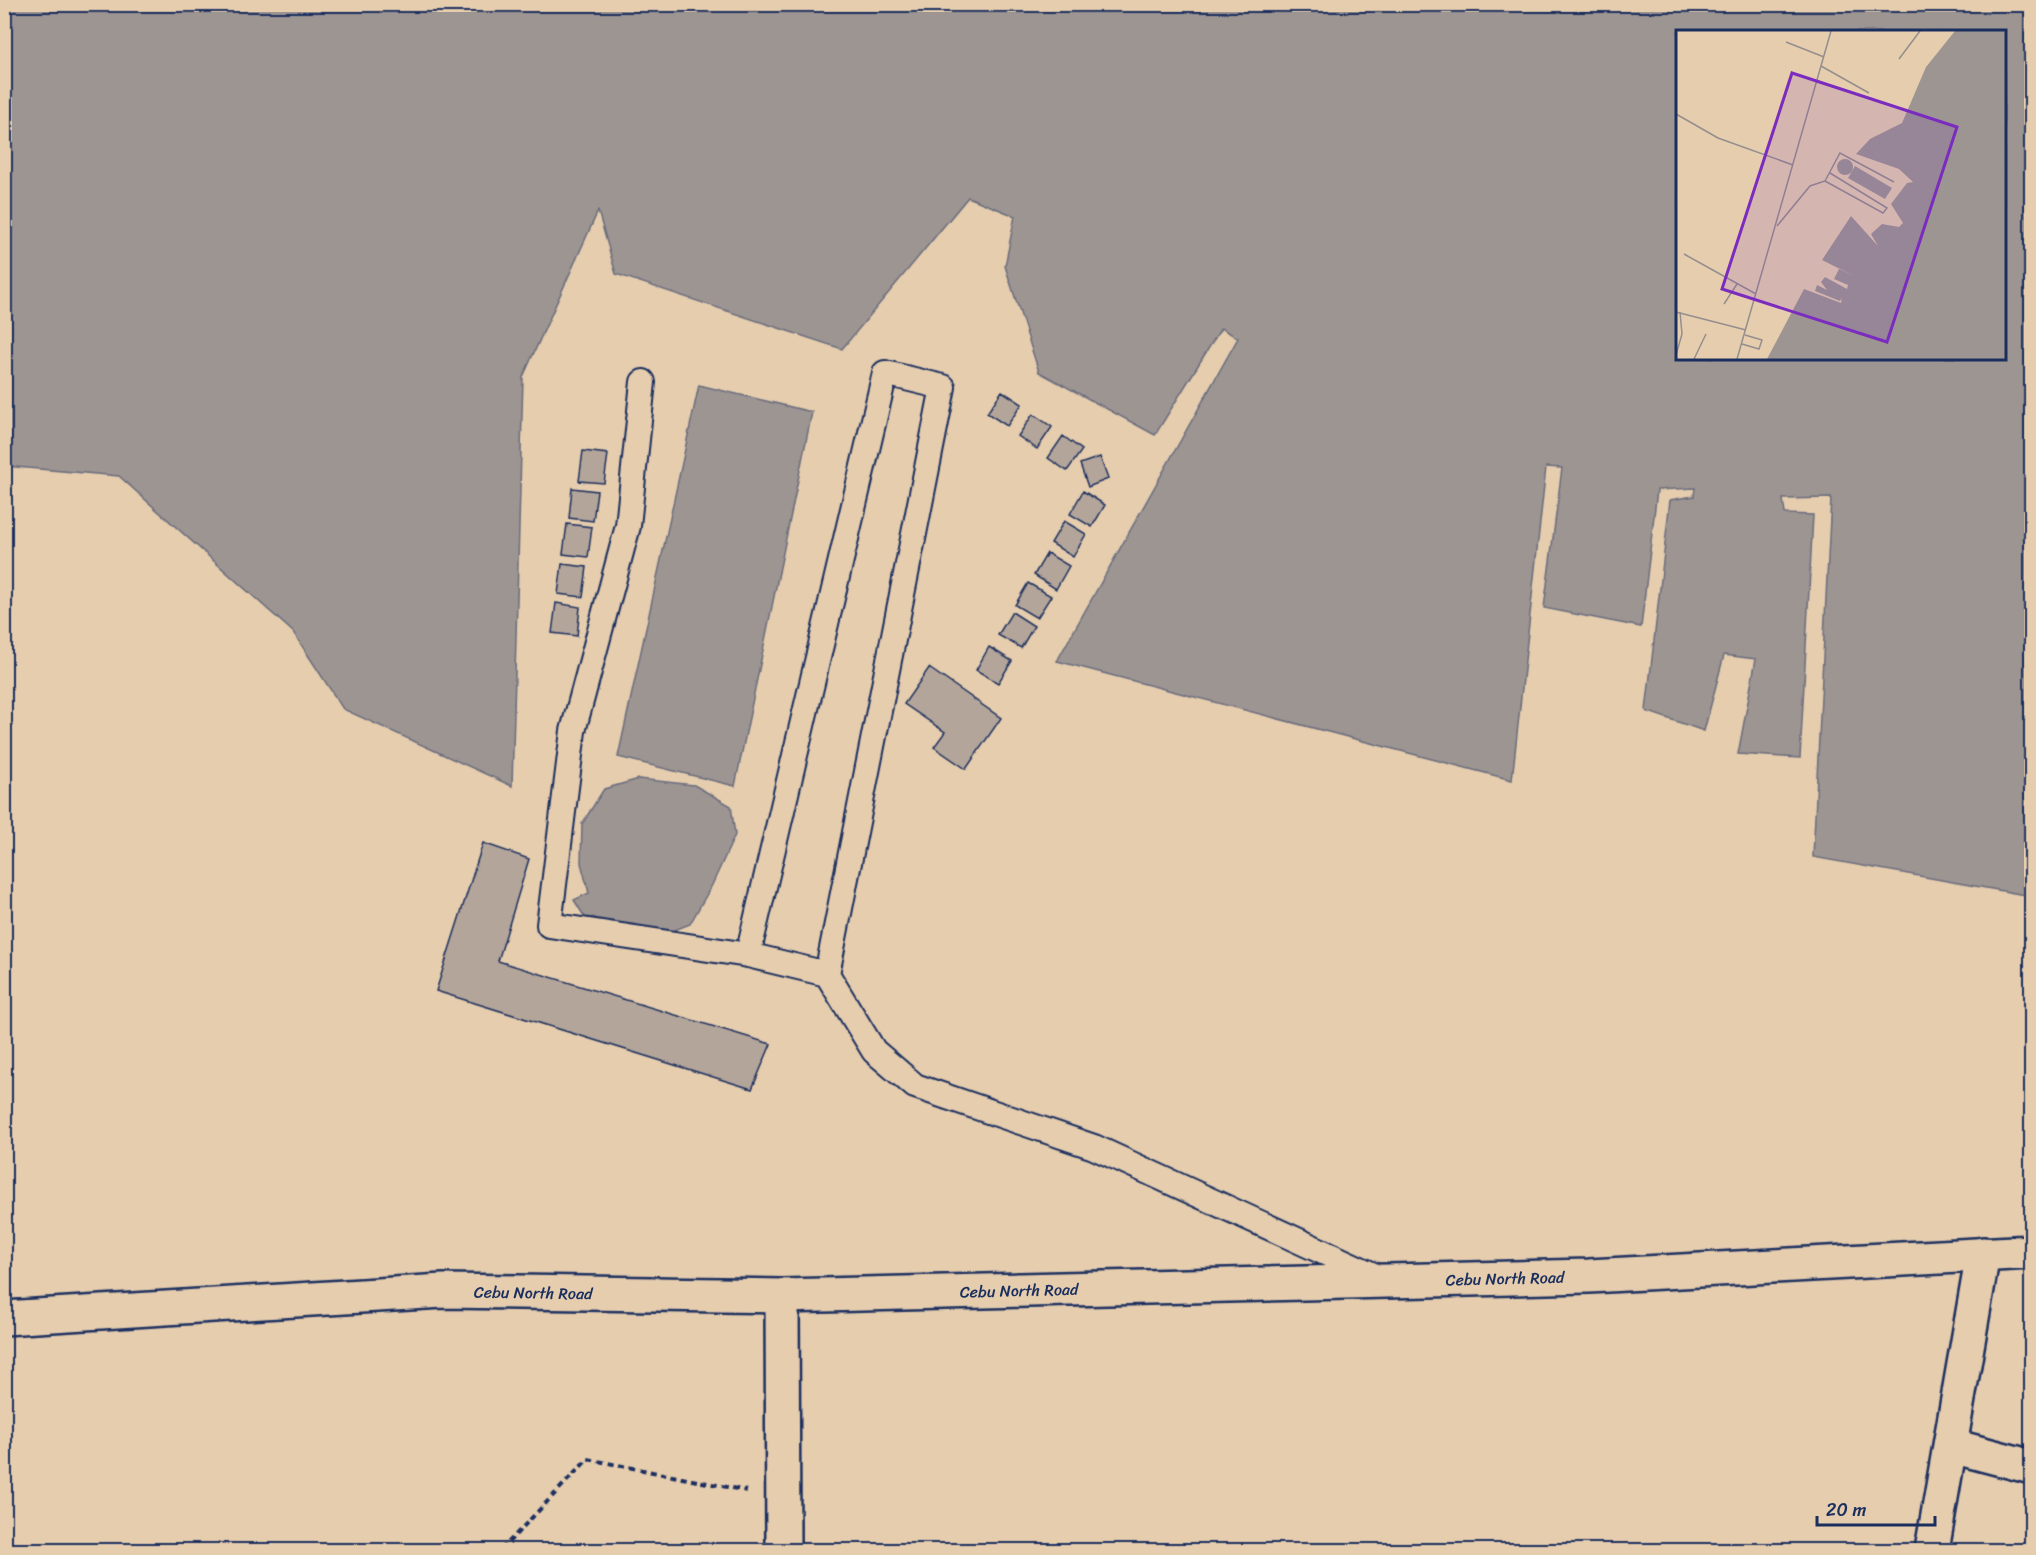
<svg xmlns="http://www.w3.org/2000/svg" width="2036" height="1555" font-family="Sriracha,sans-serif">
	<rect width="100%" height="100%" fill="#e5cdae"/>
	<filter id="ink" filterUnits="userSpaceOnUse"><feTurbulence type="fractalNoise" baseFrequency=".0167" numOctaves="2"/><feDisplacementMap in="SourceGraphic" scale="12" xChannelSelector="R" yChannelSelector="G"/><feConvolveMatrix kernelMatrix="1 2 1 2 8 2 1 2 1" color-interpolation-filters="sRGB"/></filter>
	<g filter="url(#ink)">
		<path fill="#9d9592" stroke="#696c7d" stroke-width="1.5" fill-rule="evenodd" d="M4 5H2031V896L1813 857 1831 498 1783 499 1785 514 1813 515 1800 758 1738 754 1756 659 1724 655 1704 731 1646 711 1670 500 1694 496 1695 488 1657 490 1641 627 1544 608 1562 468 1546 467 1512 780 1057 661 1238 338 1221 328 1155 435 1039 372 1005 266 1015 216 968 197 842 349 616 274 598 211 523 377 512 786 343 709 293 632 119 476 5 466ZM1678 32H2004V358H1678Z
			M699 385 812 412 735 786 618 757Z
			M639 779 694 785 731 806 735 835 712 885 690 924 667 933 632 932 593 917 586 919 574 900 589 893 581 863 582 824 604 789Z"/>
		<path fill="#b3a59a" stroke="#1b2f5e" stroke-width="1.5" d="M1002 391 1022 404 1007 426 987 413Z
			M1033 414 1052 427 1037 449 1018 436Z
			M1063 436 1082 450 1067 471 1048 458Z
			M583 451 608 454 604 483 579 481Z
			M1100 457 1108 479 1088 487 1080 464Z
			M572 488 597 491 593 521 569 518Z
			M1083 491 1105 505 1092 527 1070 514Z
			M1064 521 1086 534 1073 557 1051 543Z
			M567 524 592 527 588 557 563 554Z
			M1047 553 1069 566 1056 589 1034 575Z
			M562 564 587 567 583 597 558 594Z
			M1028 583 1051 596 1037 618 1015 605Z
			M556 603 580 607 577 636 552 633Z
			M1012 612 1034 626 1021 648 998 635Z
			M989 647 1012 661 998 683 976 670Z
			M929 668 1001 718 966 769 934 747 945 732 904 704Z
			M483 843 529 859 498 961 771 1044 752 1089 436 991Z"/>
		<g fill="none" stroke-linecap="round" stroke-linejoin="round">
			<defs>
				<path id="service" d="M643 382 628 526 573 731 549 925 748 955 827 974 874 1051 915 1086 1094 1147 1382 1279
					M748 955 885 373 943 387 827 974"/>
				<path id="minor" d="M782 1296 783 1550
					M1952 1446 2032 1467
					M1932 1550 1983 1254"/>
				<g id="trunk">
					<path id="s1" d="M4 1318 443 1291 782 1296 1589 1276 2032 1252"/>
				</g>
			</defs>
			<use href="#service" stroke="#1b2f5e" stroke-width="28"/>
			<use href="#minor" stroke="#1b2f5e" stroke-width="38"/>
			<use href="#trunk" stroke="#1b2f5e" stroke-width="38"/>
			<path stroke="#1b2f5e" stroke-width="4" stroke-dasharray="6 4.5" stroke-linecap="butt" d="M501 1550 588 1459 747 1491"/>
			<use href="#service" stroke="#e5cdae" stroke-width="24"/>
			<use href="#minor" stroke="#e5cdae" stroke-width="33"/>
			<use href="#trunk" stroke="#e5cdae" stroke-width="33"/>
		</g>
	</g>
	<g text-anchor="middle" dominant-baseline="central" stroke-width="4.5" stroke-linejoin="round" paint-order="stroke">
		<g font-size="16" fill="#1b2f5e" stroke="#e5cdae">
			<text stroke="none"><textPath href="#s1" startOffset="1502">Cebu North Road</textPath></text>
			<text stroke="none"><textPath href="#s1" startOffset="1016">Cebu North Road</textPath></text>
			<text stroke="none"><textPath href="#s1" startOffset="530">Cebu North Road</textPath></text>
		</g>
	</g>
	<g transform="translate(1676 30)">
		<rect width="330" height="330" fill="#e5cdae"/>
		<path d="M279 1H330V329H91L128 259 165 273 166 268 164 271 139 261 141 255 151 260 145 252 149 247 171 259 172 255 158 249 163 239 178 246 146 230 175 186 202 216 195 204 206 194 223 197 227 193 215 174 231 153 237 152 223 139 180 124 194 109 226 93 250 37ZM161 137a8 8 0 1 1 16 0a8 8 0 1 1-16 0ZM179 136 216 158 209 169 172 148Z" fill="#9d9592"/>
		<path fill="none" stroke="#948e8e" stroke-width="1.5" d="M110 12 148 27M223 29 244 1M145 36 193 63M0 84 42 108 117 135M149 151 207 183 211 178 154 143M101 196 134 156 149 151 164 123 218 152M8 224 80 264M48 274 61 254M0 282 70 300M66 314 83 319 86 310 69 305M0 325 6 304 4 282M18 329 30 304M61 329 155 1"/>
		<path fill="#7b2cbf" fill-opacity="0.15" stroke="#7b2cbf" stroke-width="3" d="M116 43 281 97 211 312 46 259Z"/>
		<rect width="330" height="330" fill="none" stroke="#1b2f5e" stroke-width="3"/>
	</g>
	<rect width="2036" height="1555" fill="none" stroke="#e5cdae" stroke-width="24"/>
	<rect x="12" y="12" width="2012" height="1531" fill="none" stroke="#1b2f5e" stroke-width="2" filter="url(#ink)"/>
	<path d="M1817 1516v9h118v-9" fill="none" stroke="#1b2f5e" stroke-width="3"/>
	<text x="1826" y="1516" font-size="18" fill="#1b2f5e" stroke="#e5cdae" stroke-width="4.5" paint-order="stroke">20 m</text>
</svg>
